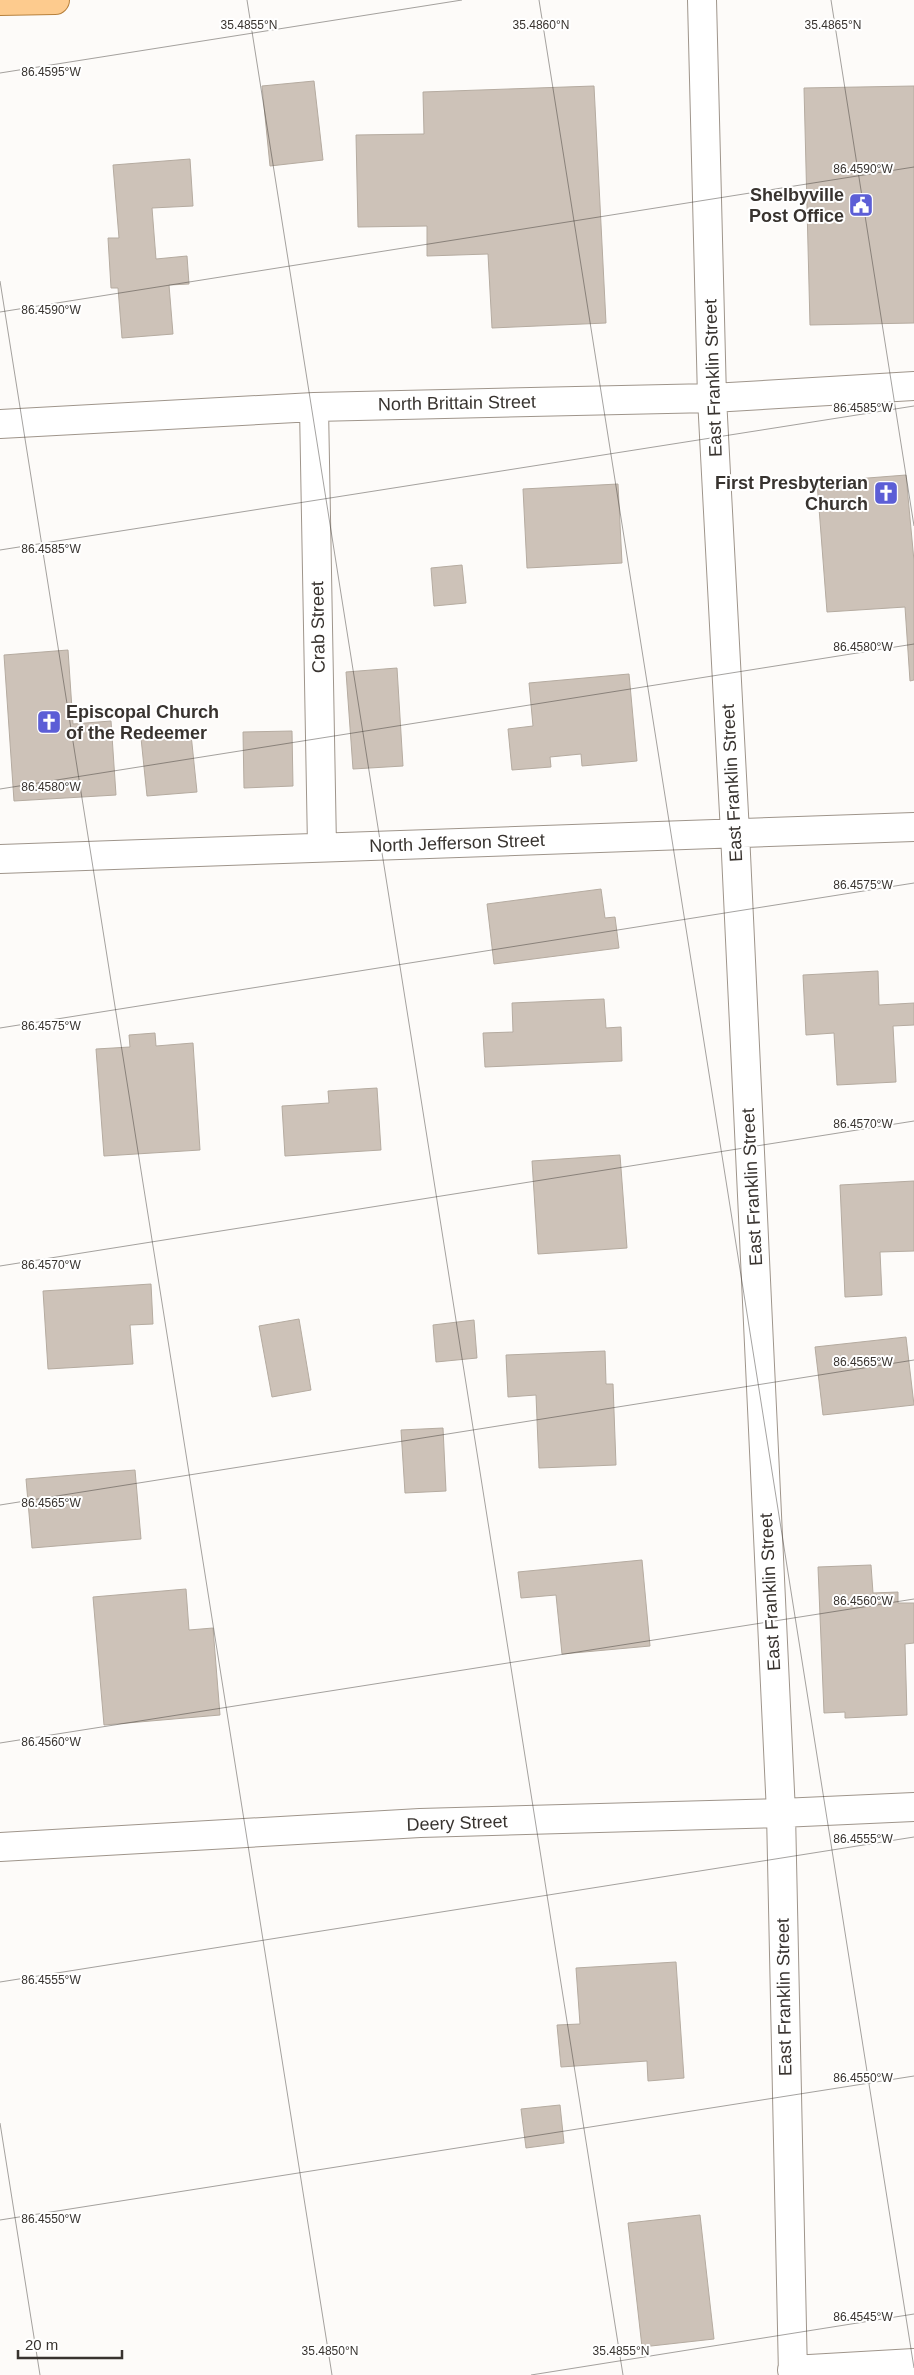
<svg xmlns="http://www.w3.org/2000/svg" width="914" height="2375" font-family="Helvetica,sans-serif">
	<rect width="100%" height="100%" fill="#fdfbf9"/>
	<path fill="#cdc2b8" stroke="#b5aba0" d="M314 81 323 160 270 166 262 86Z
		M594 86 606 323 492 328 488 254 427 256V226L358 227 356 135 424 134 423 92Z
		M914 86V323L810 325 804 88Z
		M190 159 193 206 152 208 156 259 187 256 189 284 169 285 173 334 122 338 118 288H111L108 238H119L113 165Z
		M906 475 914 561V680L910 681 905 607 827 612 817 482Z
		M618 484 622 563 527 568 523 489Z
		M462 565 466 603 434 606 431 568Z
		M68 650 73 724 111 721 116 795 14 801 4 655Z
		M397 668 403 766 353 769 346 672Z
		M629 674 637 761 582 766 581 754 550 757 551 767 512 770 508 729 533 726 529 683Z
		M292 731 293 786 244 788 243 732Z
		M191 734 197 792 147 796 141 738Z
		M601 889 605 918 615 917 619 948 494 964 487 904Z
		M878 971 879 1005 914 1003V1025L893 1026 896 1082 837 1085 834 1033 806 1035 803 975Z
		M604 999 606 1028 621 1027 622 1061 485 1067 483 1033 513 1032 512 1003Z
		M155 1033 156 1046 193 1043 200 1150 104 1156 96 1049 130 1047 129 1035Z
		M377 1088 381 1150 285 1156 282 1106 329 1103 328 1091Z
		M620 1155 627 1248 538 1254 532 1161Z
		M914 1181V1251L880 1252 882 1295 845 1297 840 1185Z
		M151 1284 153 1324 130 1325 133 1364 48 1369 43 1291Z
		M299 1319 311 1390 272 1397 259 1326Z
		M474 1320 477 1358 436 1362 433 1325Z
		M906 1337 914 1405 823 1415 815 1347Z
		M605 1351 606 1384H613L616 1465 539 1468 536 1395 508 1397 506 1355Z
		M443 1428 446 1491 405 1493 401 1430Z
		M135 1470 141 1539 32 1548 26 1479Z
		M642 1560 650 1646 562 1654 556 1595 521 1598 518 1572Z
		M871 1565 873 1593 898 1592V1603H914V1643L905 1644 907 1715 845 1718V1712L824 1713 818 1567Z
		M186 1589 189 1630 213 1628 220 1715 104 1725 93 1597Z
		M676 1962 684 2078 648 2081 647 2061 561 2067 557 2025 580 2024 576 1968Z
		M560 2105 564 2143 526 2148 521 2109Z
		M700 2215 714 2339 642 2347 628 2223Z"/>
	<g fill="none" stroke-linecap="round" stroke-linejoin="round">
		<defs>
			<path id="street" d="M702 0 712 398 735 833 781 1813 793 2375
				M314 407 322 847
				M0 424 314 407 712 398 914 386
				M0 859 914 827
				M0 1847 420 1823 781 1813 914 1807
				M792 2370 914 2363"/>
			<path id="primary" d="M0 1 55 0"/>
		</defs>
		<use href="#street" stroke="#9f958b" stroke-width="30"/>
		<use href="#primary" stroke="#b7803c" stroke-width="30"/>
		<use href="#street" stroke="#fff" stroke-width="28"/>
		<use href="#primary" stroke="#fdcb8e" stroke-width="28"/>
	</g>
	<path fill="none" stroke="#38332f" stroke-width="1" stroke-opacity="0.45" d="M247 0 623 2375M539 0 914 2368M831 0 914 526M0 73 462 0M0 281 332 2375M0 312 914 167M0 550 914 406M0 789 914 644M0 1028 914 883M0 1266 914 1121M0 1505 914 1360M0 1743 914 1599M0 1982 914 1837M0 2123 40 2375M0 2220 914 2076M531 2375 914 2314"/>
	<defs>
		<symbol id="civic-square" viewBox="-11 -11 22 22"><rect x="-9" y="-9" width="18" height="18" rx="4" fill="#5c5ed6" stroke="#fff"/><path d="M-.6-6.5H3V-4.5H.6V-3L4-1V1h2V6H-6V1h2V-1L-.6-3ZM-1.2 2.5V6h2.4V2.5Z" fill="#fff"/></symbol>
		<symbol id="church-square" viewBox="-11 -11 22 22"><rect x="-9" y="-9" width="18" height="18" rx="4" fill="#5c5ed6" stroke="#fff"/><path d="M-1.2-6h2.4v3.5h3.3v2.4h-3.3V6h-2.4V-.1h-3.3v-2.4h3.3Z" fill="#fff"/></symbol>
	</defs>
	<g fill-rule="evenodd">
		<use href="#civic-square" x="847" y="191" width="28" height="28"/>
		<use href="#church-square" x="872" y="479" width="28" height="28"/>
		<use href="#church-square" x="35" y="708" width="28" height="28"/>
	</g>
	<g text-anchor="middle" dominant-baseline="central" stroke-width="4" stroke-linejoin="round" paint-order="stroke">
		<g font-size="18" font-weight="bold" fill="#38332f" stroke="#fff" text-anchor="end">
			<text x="844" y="195">Shelbyville<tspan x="844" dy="21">Post Office</tspan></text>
			<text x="868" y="483">First Presbyterian<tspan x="868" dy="21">Church</tspan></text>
			<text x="66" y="712" text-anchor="start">Episcopal Church<tspan x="66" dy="21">of the Redeemer</tspan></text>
		</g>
		<g font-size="18" fill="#38332f" stroke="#fff">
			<text transform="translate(713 378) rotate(-92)">East Franklin Street</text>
			<text transform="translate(457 403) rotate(-1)">North Brittain Street</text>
			<text transform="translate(318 627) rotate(-91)">Crab Street</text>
			<text transform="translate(732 783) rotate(-93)">East Franklin Street</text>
			<text transform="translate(457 843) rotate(-2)">North Jefferson Street</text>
			<text transform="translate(752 1187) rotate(-93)">East Franklin Street</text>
			<text transform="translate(770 1592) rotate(-93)">East Franklin Street</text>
			<text transform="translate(457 1823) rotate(-2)">Deery Street</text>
			<text transform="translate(784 1997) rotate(-91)">East Franklin Street</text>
		</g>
	</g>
	<g font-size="12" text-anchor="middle" fill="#38332f" stroke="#fff" stroke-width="4" stroke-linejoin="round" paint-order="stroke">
		<text x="249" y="29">35.4855°N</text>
		<text x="541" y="29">35.4860°N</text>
		<text x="833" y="29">35.4865°N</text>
		<text x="51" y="76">86.4595°W</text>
		<text x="863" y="173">86.4590°W</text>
		<text x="51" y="314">86.4590°W</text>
		<text x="863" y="412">86.4585°W</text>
		<text x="51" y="553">86.4585°W</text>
		<text x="863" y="651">86.4580°W</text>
		<text x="51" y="791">86.4580°W</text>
		<text x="863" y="889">86.4575°W</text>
		<text x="51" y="1030">86.4575°W</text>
		<text x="863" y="1128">86.4570°W</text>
		<text x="51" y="1269">86.4570°W</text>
		<text x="863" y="1366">86.4565°W</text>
		<text x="51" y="1507">86.4565°W</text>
		<text x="863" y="1605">86.4560°W</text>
		<text x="51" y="1746">86.4560°W</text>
		<text x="863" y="1843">86.4555°W</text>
		<text x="51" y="1984">86.4555°W</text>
		<text x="863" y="2082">86.4550°W</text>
		<text x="51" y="2223">86.4550°W</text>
		<text x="863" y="2321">86.4545°W</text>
		<text x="330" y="2355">35.4850°N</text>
		<text x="621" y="2355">35.4855°N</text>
	</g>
	<path d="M18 2350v8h104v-8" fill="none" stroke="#38332f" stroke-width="2.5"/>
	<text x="25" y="2350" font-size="15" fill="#38332f" stroke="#ffffff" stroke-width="4" paint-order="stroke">20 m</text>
</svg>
